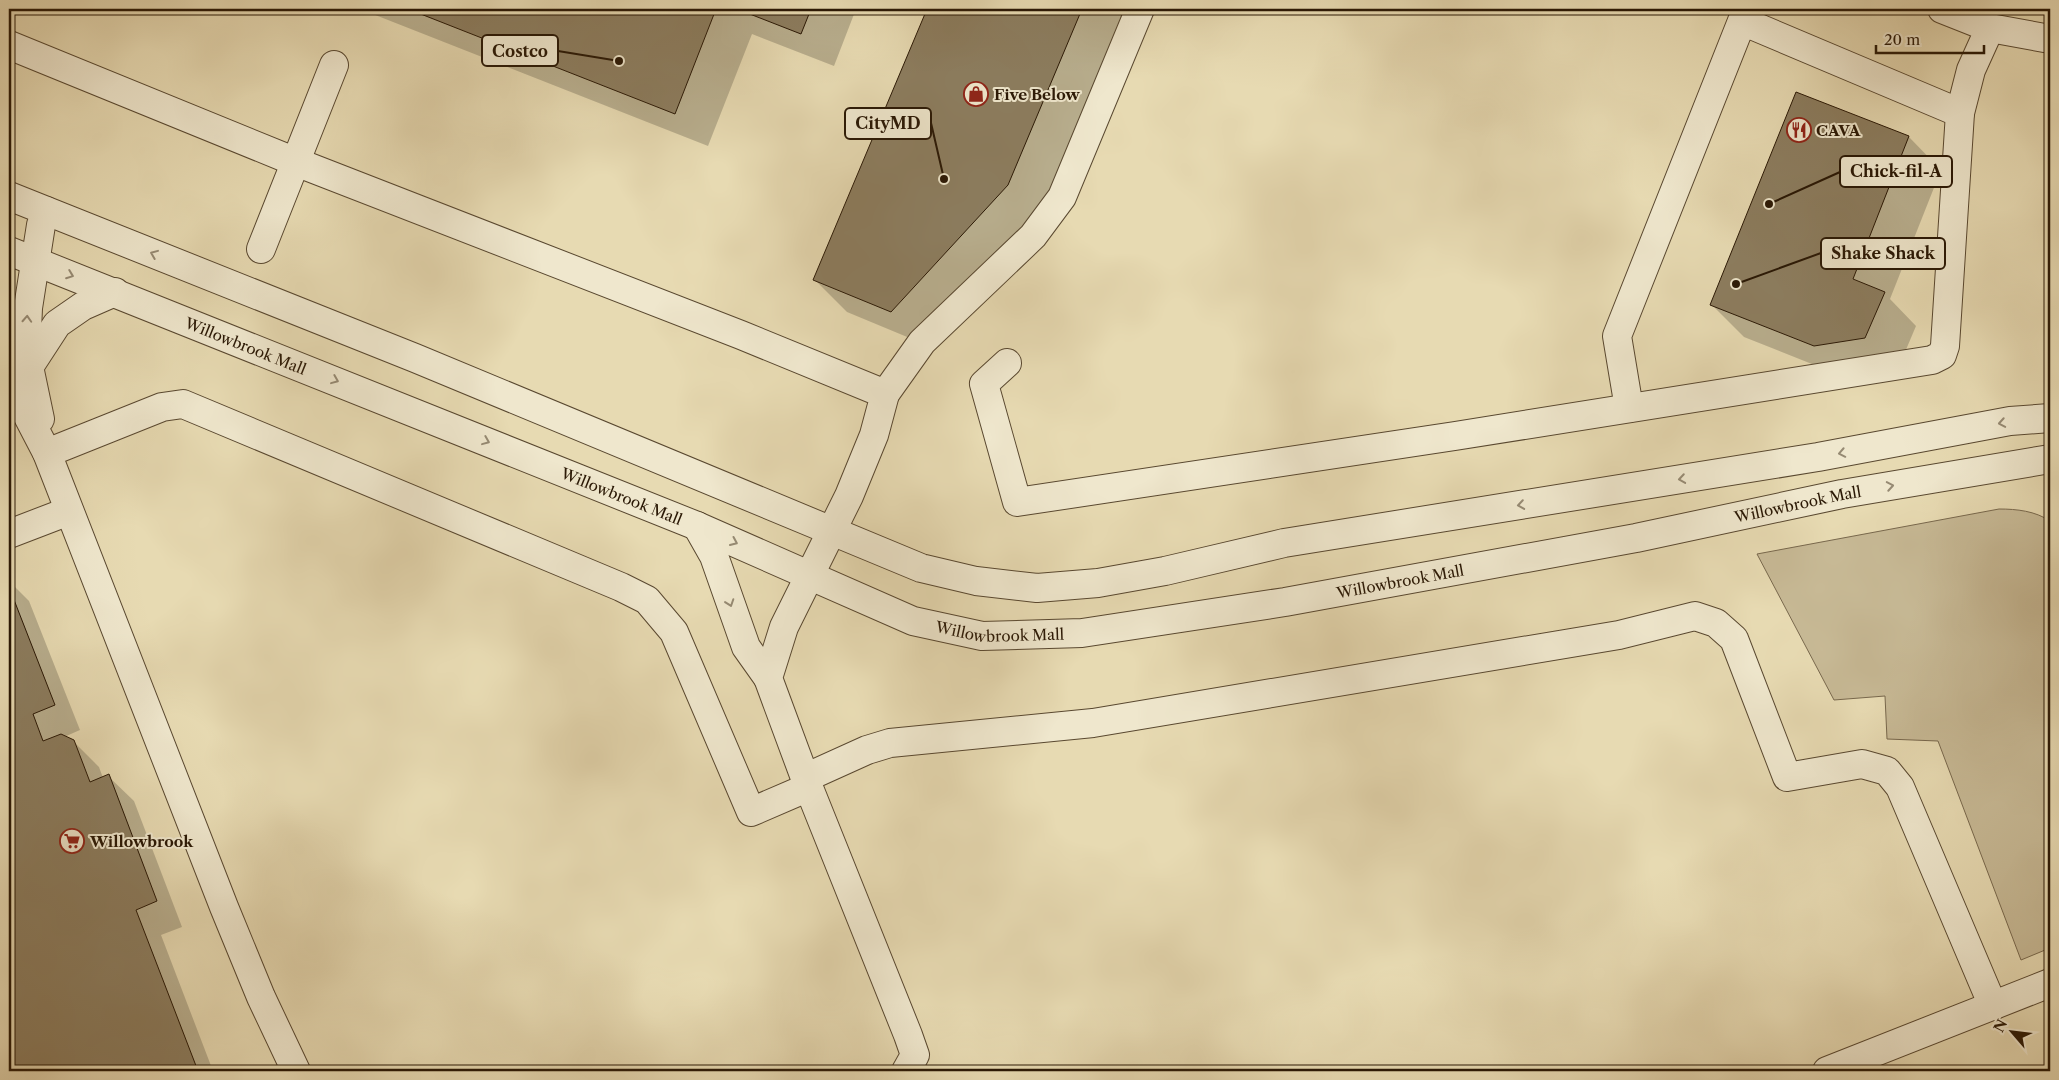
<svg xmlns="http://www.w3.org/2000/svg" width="2059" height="1080" font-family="'Libre Caslon Text',serif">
	<rect width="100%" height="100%" fill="#e7dab2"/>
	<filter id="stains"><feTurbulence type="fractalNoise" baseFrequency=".004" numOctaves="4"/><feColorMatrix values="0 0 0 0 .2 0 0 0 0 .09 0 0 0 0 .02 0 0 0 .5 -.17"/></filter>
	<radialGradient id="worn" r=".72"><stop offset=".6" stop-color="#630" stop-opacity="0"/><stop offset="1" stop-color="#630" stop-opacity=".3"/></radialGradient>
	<path fill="#c7b995" stroke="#78684d" d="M1999 509C2017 509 2035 511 2050 521V948L2021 960 1938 741 1887 739 1885 696 1834 700 1757 554Z"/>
	<path fill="#0003" d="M360 9H856L834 66 752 34 708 146Z
		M928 9H1128L1040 218 924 344 847 312 814 279Z
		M1797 94 1909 137 1941 170 1890 299 1916 326 1897 371 1847 378 1744 337 1712 305Z
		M9 581 29 601 80 730 64 737 73 741 99 767 103 778 108 776 134 801 182 927 161 935 213 1071H9Z"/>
	<path fill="#8c7d5f" stroke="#2a1805" d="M408 9H716L675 114Z
		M737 9H811L801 34Z
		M927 9H1082L1008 185 891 312 813 280Z
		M1796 92 1909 136 1853 279 1885 292 1865 338 1814 346 1710 305Z
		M9 587 55 705 33 714 43 741 61 734 74 740 90 782 109 774 157 901 136 910 198 1071H9Z"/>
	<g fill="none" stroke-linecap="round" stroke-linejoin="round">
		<defs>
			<g id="minor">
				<path d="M1942 9 1990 28 2050 39"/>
				<path d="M9 45 296 162 741 335 885 394 874 435 849 496 784 627 768 678 805 778 908 1035 915 1055 906 1071"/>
				<path d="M9 196 415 358 921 568 976 581 1037 588 1098 583 1165 571 1284 543 1818 457 2010 421 2050 418"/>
				<path d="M261 249 334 65"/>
				<path id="s1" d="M9 251 697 526 913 621 982 636 1082 633 1285 602 1636 538 1842 494 2050 459"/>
				<path d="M1007 363 984 384 1017 502 1455 436 1932 360 1942 355 1945 346 1960 113 1971 70 1990 28"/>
				<path d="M29 367 57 324 83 306 115 292"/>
				<path d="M9 380 47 453 224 907 261 997 296 1071"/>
				<path d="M885 394 922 342 1033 236 1062 197 1140 9"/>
				<path d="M1629 408 1617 336 1742 21 1960 113"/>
				<path d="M40 419 26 352 28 308 41 225 46 211"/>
				<path d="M47 453 162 407 183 404 621 587 647 600 674 632 751 812 809 787"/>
				<path d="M697 526 714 556 746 647 768 678"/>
				<path d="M9 534 69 511"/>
				<path d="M805 778 867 750 890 743 1093 723 1619 635 1695 616 1716 623 1734 639 1787 777 1862 764 1887 771 1900 787 1993 1006"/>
				<path d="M1827 1071 2050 983"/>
			</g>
		</defs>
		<use href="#minor" stroke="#594830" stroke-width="30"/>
		<use href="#minor" stroke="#efe7cd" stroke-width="28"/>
	</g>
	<defs><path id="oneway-chevron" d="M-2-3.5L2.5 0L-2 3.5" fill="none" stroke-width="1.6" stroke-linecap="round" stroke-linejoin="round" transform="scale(1.25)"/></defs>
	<g stroke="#968a73">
		<use href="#oneway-chevron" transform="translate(154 254) rotate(-158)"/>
		<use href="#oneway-chevron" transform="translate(70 275) rotate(21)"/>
		<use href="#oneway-chevron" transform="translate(27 319) rotate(-87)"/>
		<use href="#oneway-chevron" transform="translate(335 380) rotate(22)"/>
		<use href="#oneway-chevron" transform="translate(2002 423) rotate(170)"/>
		<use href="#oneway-chevron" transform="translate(486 441) rotate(22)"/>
		<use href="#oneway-chevron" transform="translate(1842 453) rotate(169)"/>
		<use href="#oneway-chevron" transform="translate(1682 479) rotate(171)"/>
		<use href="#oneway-chevron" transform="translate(1890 486) rotate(-10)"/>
		<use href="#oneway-chevron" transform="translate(1521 505) rotate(171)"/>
		<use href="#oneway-chevron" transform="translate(734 542) rotate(24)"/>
		<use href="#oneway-chevron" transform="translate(730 603) rotate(71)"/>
	</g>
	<defs>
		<symbol id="shop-ring" viewBox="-11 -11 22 22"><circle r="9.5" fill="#efe7cd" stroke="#8f2418" stroke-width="1.5"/><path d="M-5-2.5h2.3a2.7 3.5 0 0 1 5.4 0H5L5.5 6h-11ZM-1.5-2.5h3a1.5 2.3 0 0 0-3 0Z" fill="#8f2418"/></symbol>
		<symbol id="restaurant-ring" viewBox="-11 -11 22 22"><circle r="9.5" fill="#efe7cd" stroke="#8f2418" stroke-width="1.5"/><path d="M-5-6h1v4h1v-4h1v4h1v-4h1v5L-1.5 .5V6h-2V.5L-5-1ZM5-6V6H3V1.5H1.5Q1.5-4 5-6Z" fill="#8f2418"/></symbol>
		<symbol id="supermarket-ring" viewBox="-11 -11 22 22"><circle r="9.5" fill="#efe7cd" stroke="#8f2418" stroke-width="1.5"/><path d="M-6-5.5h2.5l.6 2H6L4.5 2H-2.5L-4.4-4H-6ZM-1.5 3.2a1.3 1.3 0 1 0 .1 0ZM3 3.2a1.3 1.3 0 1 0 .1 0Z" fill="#8f2418"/></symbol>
	</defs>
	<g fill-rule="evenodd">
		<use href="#shop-ring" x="962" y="80" width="28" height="28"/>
		<use href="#restaurant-ring" x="1785" y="116" width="28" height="28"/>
		<use href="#supermarket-ring" x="58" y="827" width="28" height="28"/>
	</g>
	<g text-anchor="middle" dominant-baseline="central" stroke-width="4" stroke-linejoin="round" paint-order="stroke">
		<g font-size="15" font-weight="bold" fill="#2a1805" stroke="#efe7cd" text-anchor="start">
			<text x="994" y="94">Five Below</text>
			<text x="1816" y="130">CAVA</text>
			<text x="90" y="841">Willowbrook</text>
		</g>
		<g font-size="15" fill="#2a1805" stroke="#efe7cd">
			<text stroke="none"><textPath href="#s1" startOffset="255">Willowbrook Mall</textPath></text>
			<text stroke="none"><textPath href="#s1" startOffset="660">Willowbrook Mall</textPath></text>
			<text stroke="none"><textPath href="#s1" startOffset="1875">Willowbrook Mall</textPath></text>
			<text stroke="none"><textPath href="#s1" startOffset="1470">Willowbrook Mall</textPath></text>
			<text stroke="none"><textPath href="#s1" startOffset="1065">Willowbrook Mall</textPath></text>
		</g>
	</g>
	<path fill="none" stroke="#2a1805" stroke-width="2" d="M619 61L558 51M944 179L931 123M1769 204L1840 172M1736 284L1821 253"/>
	<g fill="#2a1805" stroke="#efe7cd" stroke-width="2">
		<circle cx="619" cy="61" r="5"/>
		<circle cx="944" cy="179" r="5"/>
		<circle cx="1769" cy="204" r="5"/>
		<circle cx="1736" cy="284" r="5"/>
	</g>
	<g fill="#efe7cd" stroke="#2a1805" stroke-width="2">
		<rect x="482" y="35" width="76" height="31" rx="5"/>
		<rect x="845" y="108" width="86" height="31" rx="5"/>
		<rect x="1840" y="156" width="112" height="31" rx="5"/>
		<rect x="1821" y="238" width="124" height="31" rx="5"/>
	</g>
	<g font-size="16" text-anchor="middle" font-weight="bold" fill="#2a1805">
		<text x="520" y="57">Costco</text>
		<text x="888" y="129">CityMD</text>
		<text x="1896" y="177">Chick-fil-A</text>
		<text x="1883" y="259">Shake Shack</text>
	</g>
	<rect width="2059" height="1080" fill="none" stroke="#e7dab2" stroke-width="30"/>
	<rect x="10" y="10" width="2039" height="1060" fill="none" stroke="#2a1805" stroke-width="2.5"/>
	<rect x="15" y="15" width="2029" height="1050" fill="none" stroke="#2a1805"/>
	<g transform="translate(2012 1032) rotate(298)" stroke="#efe7cd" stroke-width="4" paint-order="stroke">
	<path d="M0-4L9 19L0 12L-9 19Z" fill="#2a1805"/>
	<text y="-8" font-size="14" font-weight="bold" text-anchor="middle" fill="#2a1805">N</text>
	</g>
	<path d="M1876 45v8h108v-8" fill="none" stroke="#2a1805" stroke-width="2.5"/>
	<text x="1884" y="45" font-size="15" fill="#2a1805" stroke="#efe7cd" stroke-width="4" paint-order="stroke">20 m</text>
	<rect width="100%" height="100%" filter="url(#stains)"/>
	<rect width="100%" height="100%" fill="url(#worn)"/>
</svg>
